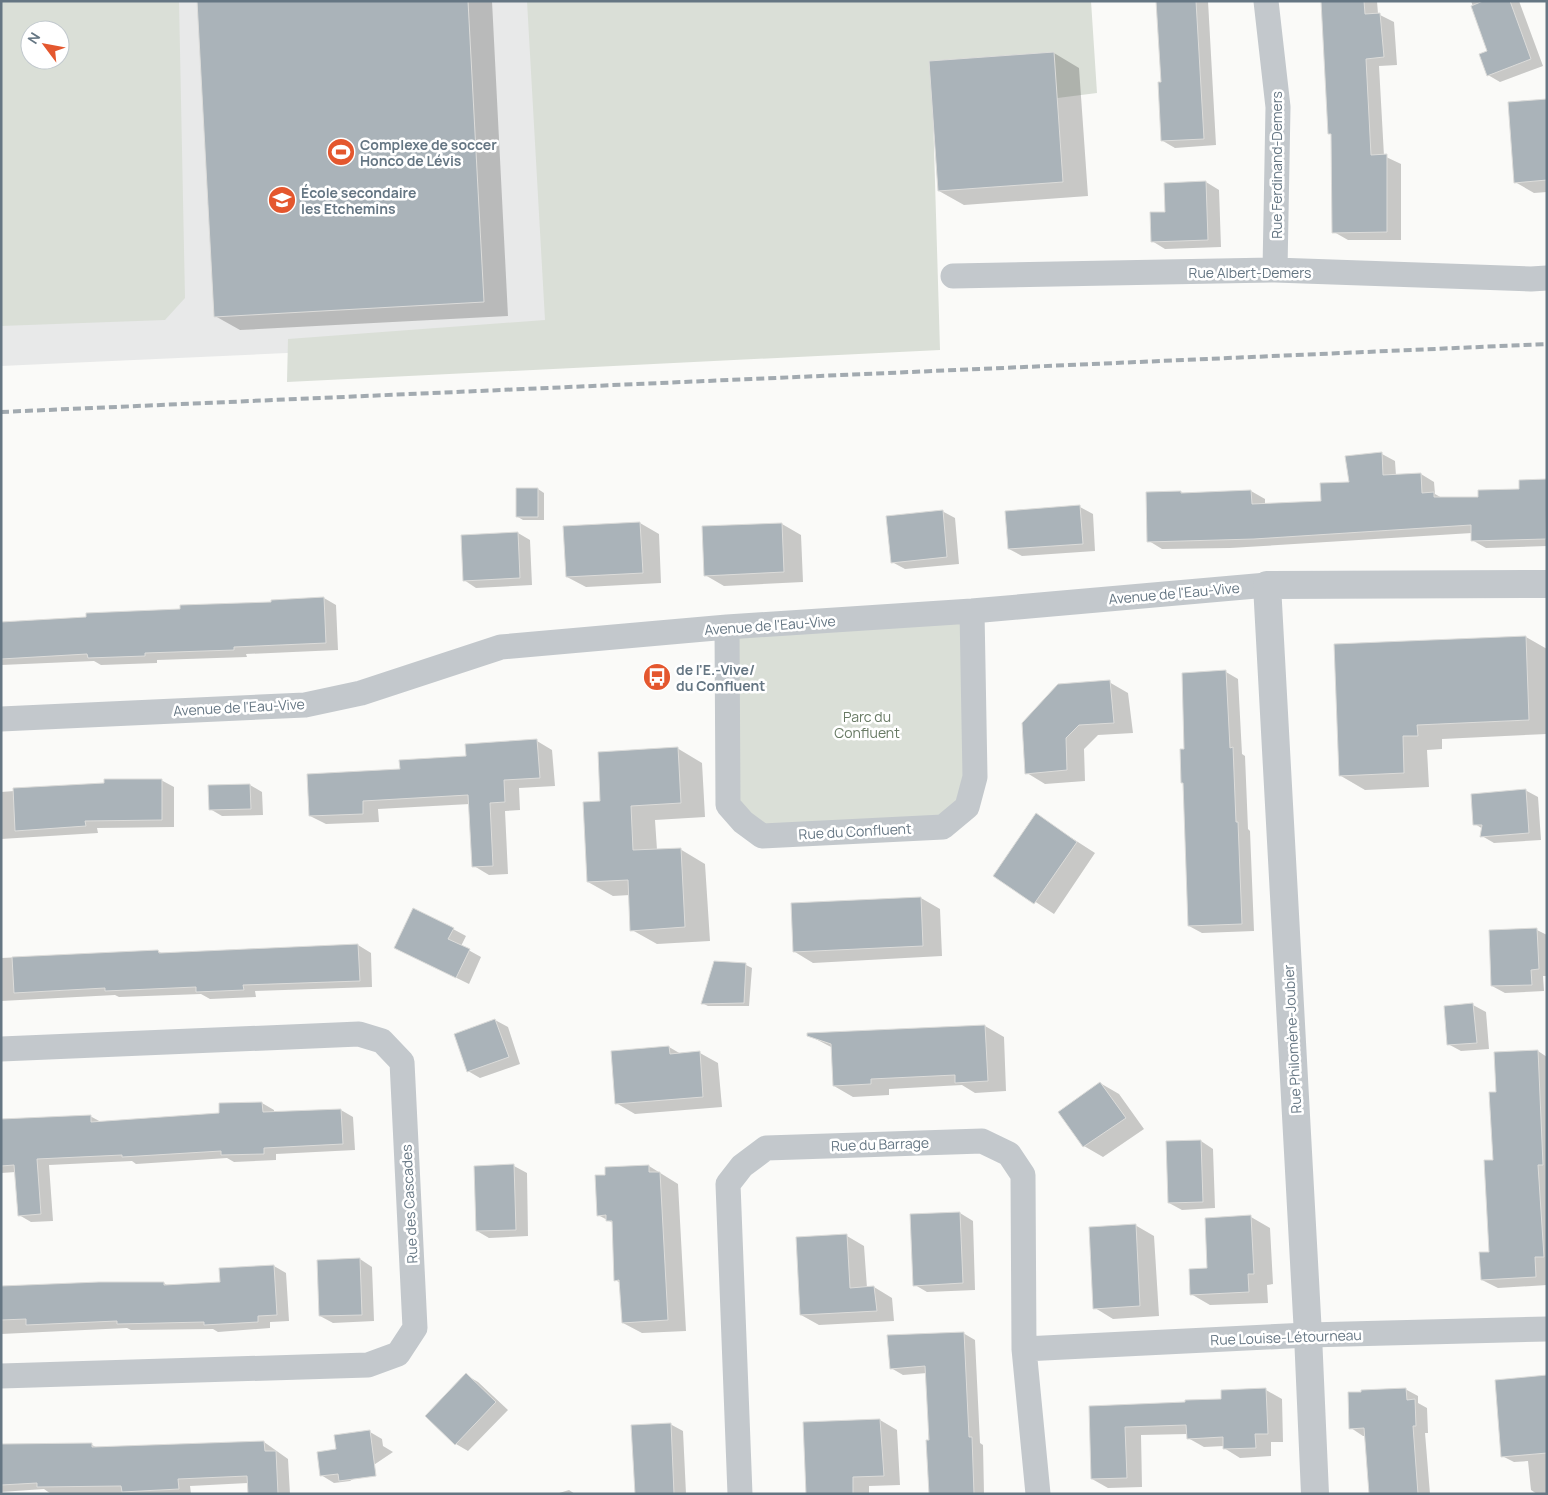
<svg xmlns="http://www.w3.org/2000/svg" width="1548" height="1495" font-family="Manrope,sans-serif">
	<rect width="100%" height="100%" fill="#fafaf8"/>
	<path fill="#e8e9e9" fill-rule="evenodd" d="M1 1H860L572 340 1 366ZM30 30H60V60H30Z"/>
	<path fill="#dadfd7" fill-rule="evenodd" d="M1 1H179L185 298 165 320 1 326ZM30 30H60V60H30Z
		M527 1H1091L1097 93 933 114 940 350 287 382 288 339 545 320Z
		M972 611 975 777 943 827 762 836 728 805 727 627Z"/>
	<path fill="#0003" d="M199 1H492L508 316 240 330 215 316Z
		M1158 1H1208L1216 145 1175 148 1163 141 1162 83Z
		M1323 1H1377L1378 14 1394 22 1397 65 1379 66 1384 156 1401 164V240H1348L1334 232 1333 135 1329 133Z
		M1471 1H1519L1543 66 1500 82 1488 75 1489 51Z
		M1054 53 1079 68 1088 196 964 205 939 191Z
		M1547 100V192L1534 193 1515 182Z
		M1206 182 1219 190 1221 247 1165 249 1152 241 1166 213 1165 184Z
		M1382 454 1395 461 1396 476 1421 474 1434 482 1435 494 1442 498H1479L1520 490 1547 480V546L1486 548 1472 540V533L1230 548 1162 549 1149 541 1147 493 1181 492 1185 494 1251 491 1265 499V504L1322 502 1350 484Z
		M538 489 544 493V520H523L518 517Z
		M1080 507 1093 514 1095 551 1022 556 1009 549 1006 512Z
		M942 511 955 518 959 564 905 569 892 562Z
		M640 523 659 534 661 583 586 587 567 577Z
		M782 524 801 535 803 582 724 586 705 575Z
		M518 533 530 540 532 585 476 588 464 580Z
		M324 598 336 605 338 650 246 654 247 657 157 660V663L101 665 94 661 1 665V624Z
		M1526 637 1547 649V734L1442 739V749L1427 750 1429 787 1365 790 1341 776Z
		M1226 672 1238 679 1242 754 1245 756 1248 829 1250 831 1254 931 1202 933 1189 926Z
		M1109 682 1128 693 1133 733 1098 735 1084 749 1085 781 1045 784 1027 773Z
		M537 741 552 750 555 786 519 788 520 810 505 811 508 874 489 875 474 866 470 804 378 809 379 822 326 824 310 816 401 770 467 758Z
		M677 748 702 763 705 817 655 820 657 850 680 849 705 864 710 941 657 944 632 930 630 895 613 896 588 882 602 802Z
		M161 780 174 787V827L97 828 98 833 1 839V792Z
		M250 785 262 792 263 815 222 816 210 809Z
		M1525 790 1538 797 1541 840 1494 843 1482 836 1483 829 1475 824Z
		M1036 815 1095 853 1054 914 995 875Z
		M921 898 940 909 942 956 813 963 795 952Z
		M453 929 466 936 461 946 481 957 469 984 408 954Z
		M1537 930 1547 935V976H1543L1544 991 1505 993 1492 986Z
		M358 945 371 953 372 987 255 991 256 997 210 999 201 994 119 997 115 995 1 1001V958L158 951 163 954Z
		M715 962 746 965 752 968 749 1006H708L702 1003Z
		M1473 1005 1486 1012 1489 1049 1461 1051 1448 1044Z
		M495 1020 508 1027 520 1064 480 1078 468 1071Z
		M985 1026 1004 1037 1006 1091 975 1093 962 1085 889 1089V1095L853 1097 834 1086 833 1048 808 1035Z
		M669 1047 681 1054 700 1053 718 1063 722 1107 635 1114 616 1103Z
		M1538 1051 1547 1057V1285L1498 1288 1482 1280 1490 1253 1495 1161Z
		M1100 1083 1119 1094 1144 1129 1103 1157 1084 1146Z
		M262 1103 274 1110V1113L341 1110 353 1117 355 1150 276 1154V1160L234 1162 227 1158 136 1164 132 1161 49 1165 53 1221 31 1222 19 1215 16 1172 1 1173V1124L90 1116 101 1122 220 1114Z
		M1201 1141 1213 1149 1215 1208 1182 1210 1169 1203Z
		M514 1166 527 1173 528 1236 489 1238 477 1231 475 1167Z
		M649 1166 678 1184 686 1331 642 1333 623 1323 621 1283 615 1280 613 1223 598 1215Z
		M960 1213 973 1221 975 1290 927 1292 915 1285 911 1216Z
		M1251 1217 1270 1228 1273 1284 1267 1285 1268 1303 1210 1305 1191 1294 1208 1269 1206 1219Z
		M1135 1225 1154 1236 1159 1316 1113 1319 1095 1308Z
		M847 1236 864 1246 867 1288 874 1287 892 1298 894 1321 819 1325 801 1315Z
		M360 1259 372 1267 374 1321 333 1323 320 1316Z
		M274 1266 286 1273 289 1321 270 1322V1328L218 1332 213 1329 131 1330 127 1328 1 1334V1288L164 1283 168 1286 221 1283Z
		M963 1333 975 1340 980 1443 983 1445 984 1494H930L927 1373 903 1375 891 1368Z
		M466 1375 478 1382 508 1410 468 1451 456 1444Z
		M1547 1377V1494H1537L1531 1490 1528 1461 1514 1462 1502 1456Z
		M1405 1389 1418 1396V1403L1427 1408 1428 1433H1425L1430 1494H1370L1366 1436H1363L1351 1428Z
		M1266 1390 1282 1399 1283 1442H1271V1456L1240 1458 1224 1448V1446L1204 1447 1188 1438V1434L1141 1435 1142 1487 1108 1488 1092 1479 1090 1407 1186 1404 1222 1400Z
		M880 1420 897 1430 900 1485 869 1486V1494H807Z
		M670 1424 683 1431 686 1494H636Z
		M370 1432 382 1439 383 1446 393 1452 350 1481 334 1483 321 1475 337 1451Z
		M264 1442 288 1459 290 1494H249L248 1483 190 1486 191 1494H51L44 1489 1 1492V1447L92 1445 98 1448Z
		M569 1490 575 1494H556Z"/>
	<path fill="#aab3b9" stroke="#dcdcda" d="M197 1H468L484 302 214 317Z
		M1156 1H1196L1204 139 1161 141 1158 82H1161Z
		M1321 1H1364L1365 14 1380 13 1384 57 1366 59 1371 155 1387 154V232L1332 233 1331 134H1328Z
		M1483 1H1510L1531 59 1487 76 1479 54 1487 51 1471 6Z
		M1054 52 1063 182 938 191 929 61Z
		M1547 99V180L1514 183 1508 102Z
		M1206 181 1208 240 1151 242 1150 212H1165L1164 183Z
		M1382 452 1383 475 1421 473 1422 493 1434 492V497H1478V490L1519 489V480L1547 479 1546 539 1471 541V525L1254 539 1147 542 1146 492 1181 491V493L1251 490 1252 504 1321 501 1320 483 1349 482 1345 456Z
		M516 488H538V517H516Z
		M1080 505 1083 544 1008 549 1005 511Z
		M943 510 947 557 891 563 886 516Z
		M640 522 643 573 566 577 563 526Z
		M782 523 784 572 704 576 702 526Z
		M518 532 520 578 463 581 461 535Z
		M324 597 326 643 234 647V650L145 653V656L88 658 87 654 1 659V622L86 617V613L180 609V605L271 602V600Z
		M1526 636 1529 720 1417 725 1418 736H1403L1404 773 1339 776 1334 644Z
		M1226 670 1230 748 1233 747 1236 822H1238L1242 924 1188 926 1183 783H1181L1180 749H1184L1182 673Z
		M1110 680 1114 723 1079 725 1066 738 1067 770 1025 774 1022 723 1058 684Z
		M537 739 540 778 504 780 505 802 490 803 493 866 472 867 468 795 363 801V814L309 816 307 774 400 769 399 760 466 756 465 744Z
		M678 747 681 803 631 806 633 850 681 848 685 927 630 931 628 880 587 882 583 802 600 801 598 752Z
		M104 779H162V820L85 821 86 826 15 831 13 788 104 783Z
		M250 784 251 809 209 810 208 785Z
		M1526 789 1529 833 1480 837 1482 825H1473L1471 794Z
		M1036 813 1077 842 1034 904 993 876Z
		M921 897 923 946 793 952 791 903Z
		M413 908 454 928 448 939 470 949 456 978 394 948Z
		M1537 928 1539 969 1531 970 1532 985 1491 986 1489 930Z
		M358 944 360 981 243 985 244 990 196 992V987L105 991V988L14 993 12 957 158 950 159 953Z
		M714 961 746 963 744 1003 701 1004Z
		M1473 1003 1477 1043 1447 1045 1444 1006Z
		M495 1019 509 1057 467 1072 454 1034Z
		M985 1025 988 1081 955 1083V1075L871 1079V1084L833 1086 831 1044 807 1036V1033Z
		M669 1046 670 1054 700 1051 703 1097 615 1104 611 1051Z
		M1538 1050 1543 1165H1538L1544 1257H1535L1536 1277 1481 1280 1479 1252H1489L1484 1160H1493L1489 1092H1496L1494 1052Z
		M1100 1082 1126 1118 1083 1147 1058 1112Z
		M262 1102 263 1112 341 1109 343 1144 264 1148V1154L221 1155V1151L122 1157V1155L37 1159 41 1214 18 1216 14 1165 1 1166V1119L91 1115V1122L219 1113V1103Z
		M1201 1140 1203 1202 1168 1203 1166 1141Z
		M514 1164 516 1230 476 1231 474 1166Z
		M649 1165V1172H660L668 1320 622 1323 619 1280 614 1281 612 1221H606V1215L597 1216 595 1175H605V1167Z
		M960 1212 963 1283 913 1286 910 1214Z
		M1251 1215 1254 1274H1248L1249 1292 1190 1295 1189 1269 1207 1268 1205 1218Z
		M1136 1224 1140 1306 1093 1309 1089 1227Z
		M847 1234 850 1288 874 1286 877 1311 800 1315 796 1237Z
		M360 1258 362 1315 319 1316 317 1260Z
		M274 1265 277 1315 258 1316V1322L204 1325V1322L117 1324V1321L26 1325V1319L1 1320V1286L99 1282H164V1285L220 1282 219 1268Z
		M964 1332 969 1437H972L974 1494H929L926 1440H929L925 1366 890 1369 887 1335Z
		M466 1373 496 1402 455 1445 425 1416Z
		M1547 1375V1453L1501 1457 1495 1380Z
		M1266 1388 1268 1434H1255L1256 1448 1223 1449V1437L1187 1439 1186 1425 1125 1427 1127 1478 1091 1479 1089 1406 1185 1402V1400L1221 1399V1390Z
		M1406 1388 1407 1400 1415 1399 1416 1426H1413L1418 1494H1369L1364 1428 1349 1429 1348 1392H1361V1390Z
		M880 1419 884 1476 853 1477V1494H806L803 1422Z
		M671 1423 674 1494H635L631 1425Z
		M370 1430 376 1476 339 1481 338 1474 320 1476 317 1452 336 1449 334 1435Z
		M264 1441 265 1451H276L278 1494H248L247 1476 178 1479 179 1489 122 1492 121 1486 37 1487V1483L1 1485V1444L92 1443V1447Z"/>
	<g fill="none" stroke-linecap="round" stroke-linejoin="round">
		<path stroke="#c3c8cc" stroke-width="25" d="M1266 1 1278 107 1275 270
			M953 276 1275 270 1531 279 1547 278
			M727 627 728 805 743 822 762 836 943 827 967 807 975 777 972 611
			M1 719 305 705 361 693 501 647 727 627 972 611 1267 585
			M1 1049 359 1034 382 1041 402 1062 415 1328 398 1354 368 1365 1 1376
			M1024 1349 1308 1335 1547 1329
			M740 1494 728 1184 742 1166 766 1148 982 1141 1009 1154 1023 1175 1024 1349 1038 1494"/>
		<path stroke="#c3c8cc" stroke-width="28" d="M1315 1494 1308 1335 1267 585 1547 584"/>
		<path stroke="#a2aab0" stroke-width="4" stroke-dasharray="8 4" stroke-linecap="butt" d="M1 412 1547 344"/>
	</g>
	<defs>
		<symbol id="stadium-disc" viewBox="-11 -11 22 22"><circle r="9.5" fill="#e4572e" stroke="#fff"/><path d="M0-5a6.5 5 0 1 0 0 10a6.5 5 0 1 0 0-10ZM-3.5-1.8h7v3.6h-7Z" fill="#fff"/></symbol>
		<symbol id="school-disc" viewBox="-11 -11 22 22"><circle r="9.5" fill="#e4572e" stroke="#fff"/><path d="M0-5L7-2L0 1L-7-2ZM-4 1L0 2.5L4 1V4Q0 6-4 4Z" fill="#fff"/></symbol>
		<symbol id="bus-disc" viewBox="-11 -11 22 22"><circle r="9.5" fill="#e4572e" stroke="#fff"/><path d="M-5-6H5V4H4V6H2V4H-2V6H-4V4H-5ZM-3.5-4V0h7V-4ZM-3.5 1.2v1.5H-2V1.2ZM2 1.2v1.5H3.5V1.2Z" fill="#fff"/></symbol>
	</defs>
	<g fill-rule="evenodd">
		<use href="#stadium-disc" x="325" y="136" width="32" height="32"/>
		<use href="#school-disc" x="266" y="184" width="32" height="32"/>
		<use href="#bus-disc" x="641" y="661" width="32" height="32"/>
	</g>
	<g text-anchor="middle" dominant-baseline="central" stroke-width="5" stroke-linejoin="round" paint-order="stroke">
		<g font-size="14" font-weight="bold" fill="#657683" stroke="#fff" text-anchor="start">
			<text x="360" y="144">Complexe de soccer<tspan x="360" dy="16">Honco de Lévis</tspan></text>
			<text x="301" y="192">École secondaire<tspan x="301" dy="16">les Etchemins</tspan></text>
			<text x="676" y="669">de l'E.-Vive/<tspan x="676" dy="16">du Confluent</tspan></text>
		</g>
		<g font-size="14" fill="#657683" stroke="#fff">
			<text transform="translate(1276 165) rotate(-90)">Rue Ferdinand-Demers</text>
			<text x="1250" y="272">Rue Albert-Demers</text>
			<text transform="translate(1174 593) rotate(-5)">Avenue de l'Eau-Vive</text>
			<text transform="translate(770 625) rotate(-4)">Avenue de l'Eau-Vive</text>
			<text transform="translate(239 707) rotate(-3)">Avenue de l'Eau-Vive</text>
			<text transform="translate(855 831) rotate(-3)">Rue du Confluent</text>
			<text transform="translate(1292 1039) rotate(-93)">Rue Philomène-Joubier</text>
			<text transform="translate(880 1144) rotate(-2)">Rue du Barrage</text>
			<text transform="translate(409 1204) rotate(-93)">Rue des Cascades</text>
			<text transform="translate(1286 1337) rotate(-2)">Rue Louise-Létourneau</text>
		</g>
		<g font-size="14" fill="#687a64" stroke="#fff">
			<text x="867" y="716">Parc du<tspan x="867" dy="16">Confluent</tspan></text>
		</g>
	</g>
	<rect width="1548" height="1495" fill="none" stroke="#657683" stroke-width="5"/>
	<g transform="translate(45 45) rotate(302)"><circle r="24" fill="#ffffff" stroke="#c1c8cd"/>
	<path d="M0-4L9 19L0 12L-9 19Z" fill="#e4572e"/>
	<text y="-8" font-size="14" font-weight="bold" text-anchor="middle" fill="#657683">N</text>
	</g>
</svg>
